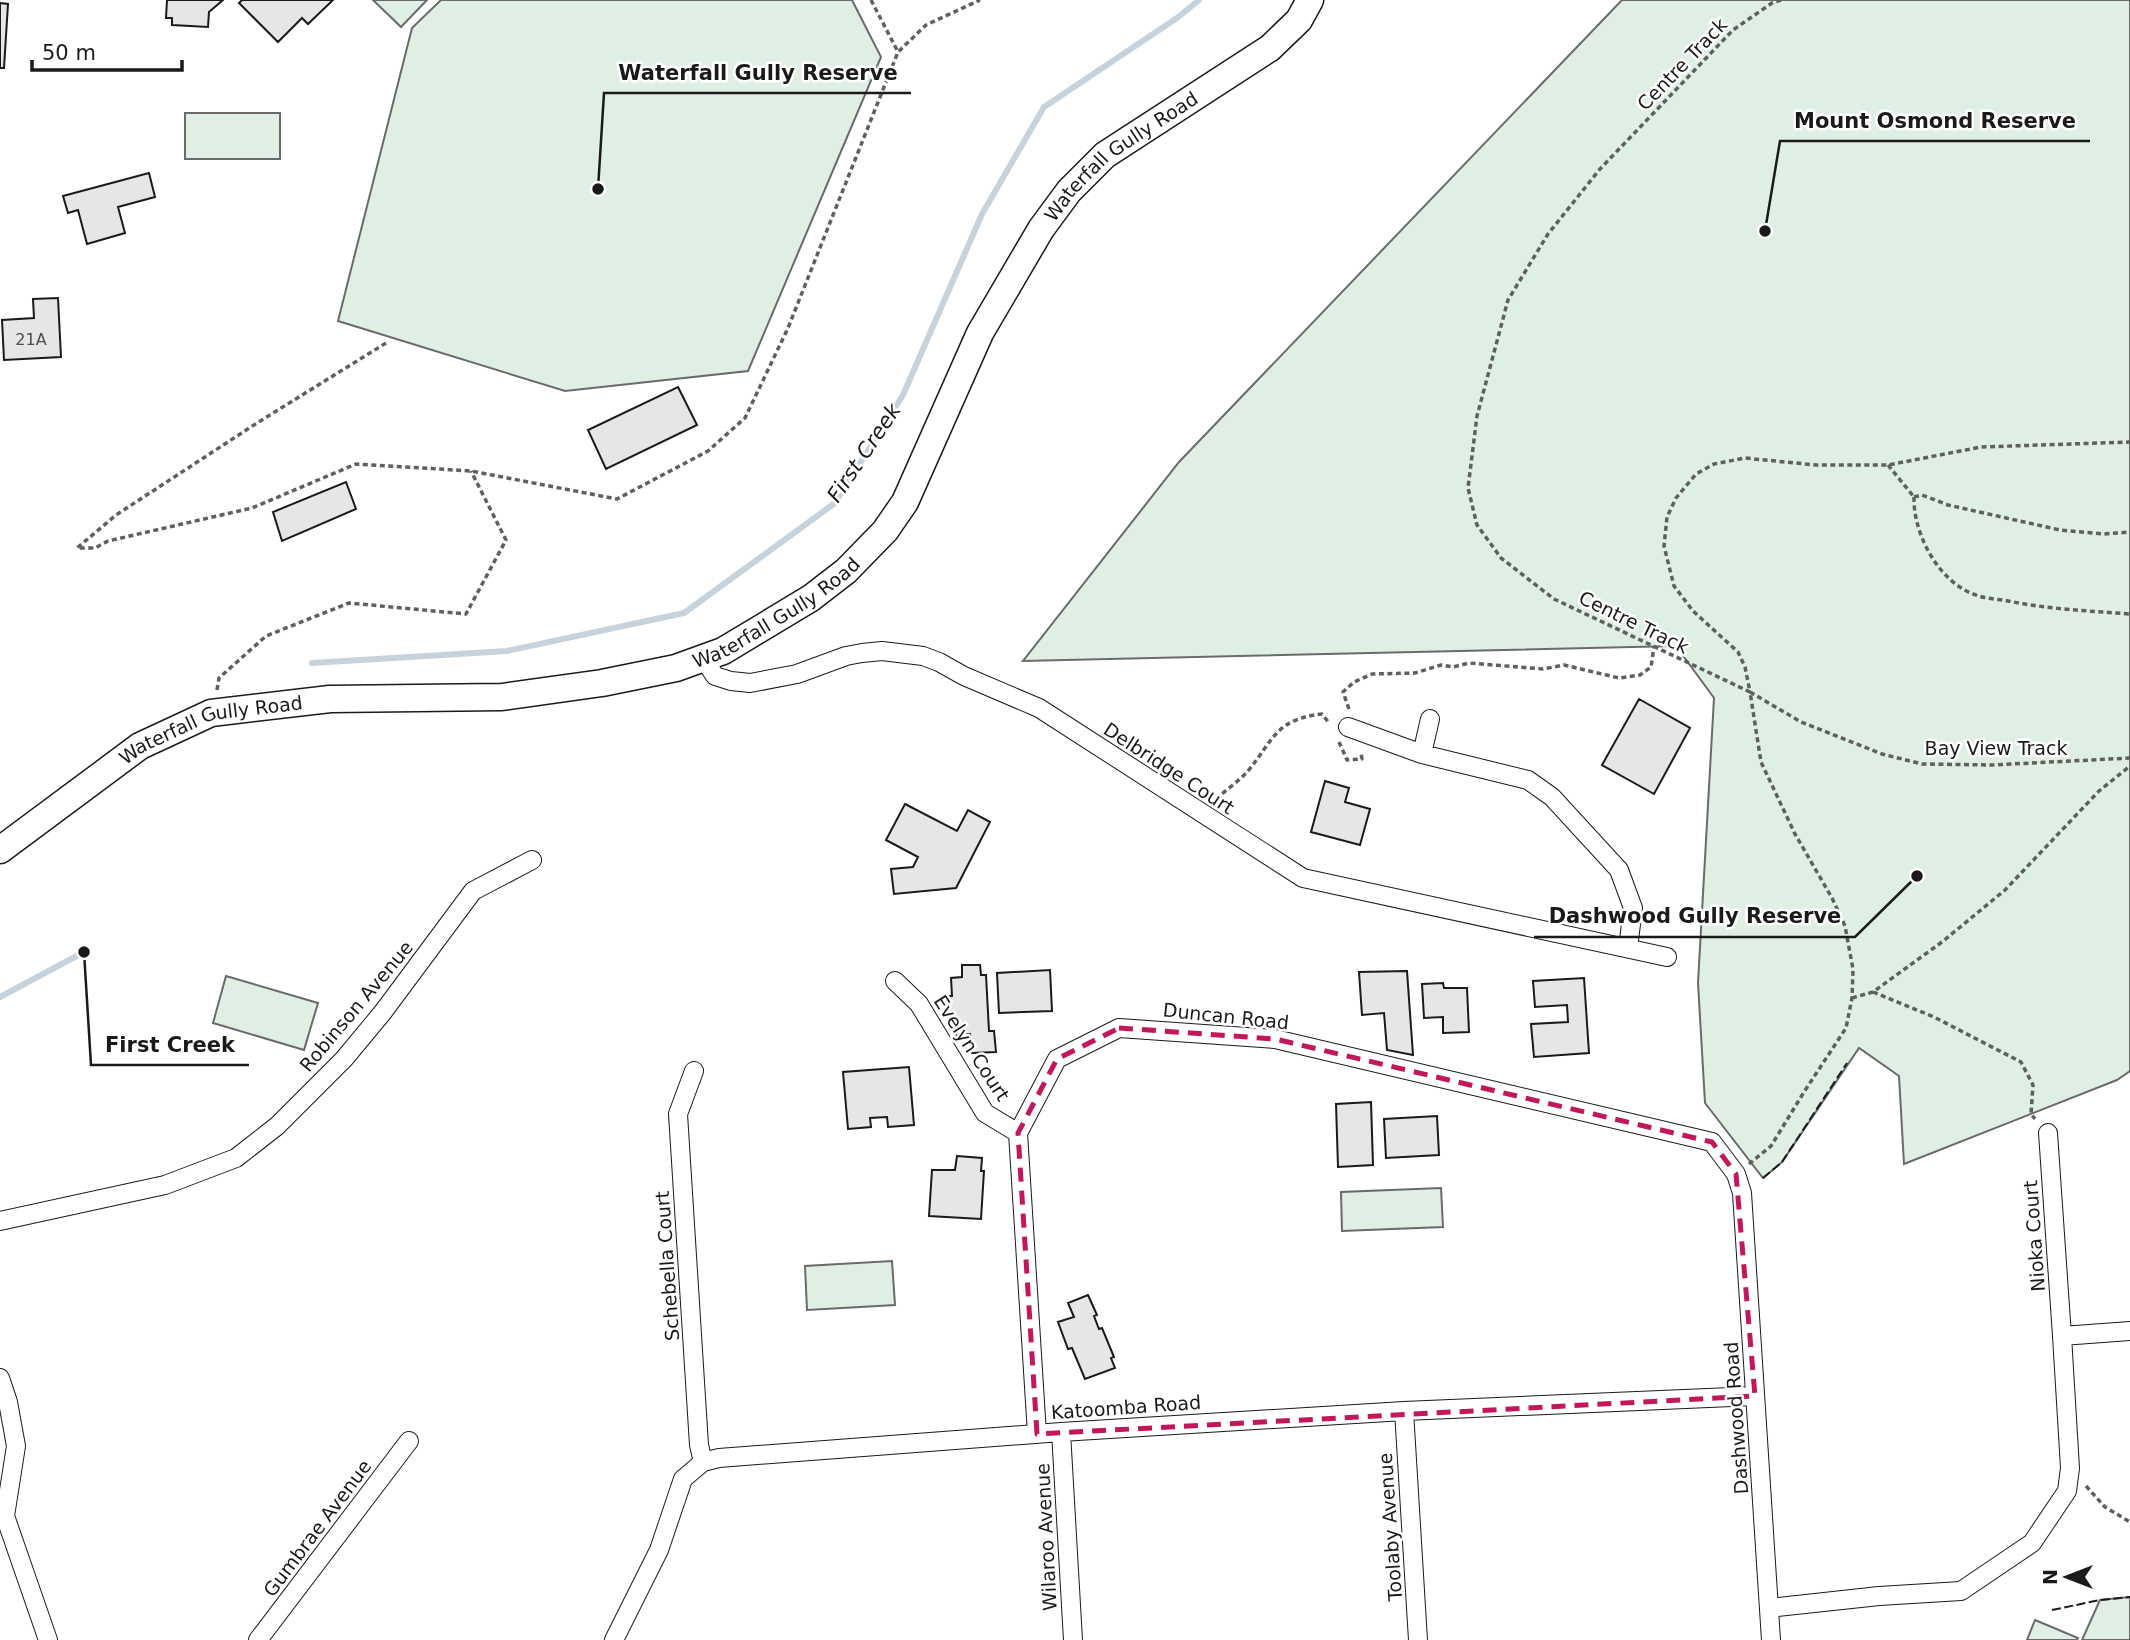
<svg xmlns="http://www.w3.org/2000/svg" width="2130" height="1640" font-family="'DejaVu Sans',sans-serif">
	<rect width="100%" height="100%" fill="#fff"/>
	<path fill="#e0efe3" stroke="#6a6a6a" stroke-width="2" d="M373 0H427L401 27Z
		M441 0H852L881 57 748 371 565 391 338 321 412 28Z
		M1622 0H2130V1071L2117 1080 1904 1164 1899 1076 1859 1048 1782 1162 1763 1178 1705 1103 1698 983 1714 698 1676 646 1023 661 1179 462Z
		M185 113H280V159H185Z
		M226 976 318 1003 304 1050 213 1023Z
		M1441 1188 1443 1227 1342 1231 1341 1192Z
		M892 1261 895 1305 807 1310 805 1266Z
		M2130 1597V1640H2082L2100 1600Z
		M2035 1620 2078 1638 2077 1640H2027Z"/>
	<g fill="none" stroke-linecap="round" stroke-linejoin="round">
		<path stroke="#c6d2dc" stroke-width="6" d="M312 663 507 651 684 613 835 503 903 395 982 214 1044 107 1177 18 1199 0
			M0 997 84 952"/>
	</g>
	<path fill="#e6e6e6" stroke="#1a1a1a" stroke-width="2" d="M167 0H223L209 12 208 27 172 25V18H166Z
		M242 0H333L308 24 302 18 278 42 239 3Z
		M0 3 8 4 4 68H0Z
		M149 173 155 197 118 207 125 233 87 244 78 210 68 213 63 196Z
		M58 298 61 357 4 360 2 320 34 318 33 299Z
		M678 387 697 425 606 469 588 430Z
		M346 482 356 509 282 541 273 512Z
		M1639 699 1690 728 1654 794 1602 765Z
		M1325 781 1349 788 1345 802 1370 809 1360 845 1311 832Z
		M905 804 957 831 968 810 990 822 956 888 894 894 891 869 913 867 918 857 886 840Z
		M962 965H980L981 975H986L989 1031H994L996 1052 972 1053 970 1034 955 1035 954 1012 946 1011 944 996H952L951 978 962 977Z
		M1050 970 1052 1011 999 1013 997 973Z
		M1407 971 1413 1055 1387 1050 1384 1013 1362 1015 1359 972Z
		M1584 978 1589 1053 1534 1057 1531 1024 1568 1022 1567 1005 1535 1007 1533 981Z
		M1443 983 1444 988H1467L1469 1032 1443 1033V1017L1424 1018 1422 984Z
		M909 1067 914 1125 888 1127 887 1117 870 1118 871 1127 848 1129 843 1072Z
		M1371 1102 1373 1165 1338 1167 1336 1104Z
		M1437 1116 1439 1155 1386 1158 1384 1119Z
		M957 1156 982 1158 981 1171H984L981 1219 929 1216 932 1170H955Z
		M1088 1295 1097 1315 1094 1316 1099 1329 1102 1328 1114 1357 1111 1358 1115 1368 1085 1379 1072 1348 1068 1349 1058 1322 1074 1317 1068 1303Z"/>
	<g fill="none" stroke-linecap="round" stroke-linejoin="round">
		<defs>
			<path id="street" d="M703 658 715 676 731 681 750 683 797 674 846 656 862 653 882 651 923 656 939 662 964 676 1039 708 1303 878 1667 957
				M1348 727 1422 754 1528 780 1552 797 1619 870 1633 908 1628 948
				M1422 754 1430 719
				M895 981 919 1004 985 1113 1018 1133
				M694 1071 678 1114 699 1445 703 1462
				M2048 1133 2062 1336
				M0 1221 165 1185 236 1158 277 1126 344 1059 383 1012 473 891 532 860
				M0 1378 8 1402 16 1446 5 1516 48 1640
				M1404 1411 1418 1640
				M1061 1432 1073 1640
				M1037 1434 1018 1133 1057 1059 1119 1028 1275 1039 1712 1142 1736 1174 1742 1193 1771 1640
				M1769 1608 1879 1596 1961 1591 2032 1543 2067 1491 2070 1468 2062 1336 2130 1331
				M258 1640 409 1441
				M614 1640 659 1550 683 1479 703 1462 719 1458 1061 1432 1404 1411 1755 1396"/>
			<g id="secondary">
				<path id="s1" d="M0 850 140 746 211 713 330 699 502 697 602 683 676 668 723 651 811 598 846 571 885 531 905 502 980 333 1041 229 1069 191 1105 155 1270 48 1299 20 1310 0"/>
			</g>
		</defs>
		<use href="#street" stroke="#1a1a1a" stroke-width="20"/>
		<use href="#secondary" stroke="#1a1a1a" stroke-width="29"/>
		<path stroke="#5f5f5f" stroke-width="3.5" stroke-dasharray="5 3.5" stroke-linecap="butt" d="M871 0 898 52
			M1781 0 1772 3 1733 30 1600 169 1548 234 1508 300 1477 416 1468 488 1477 525 1501 558 1554 599 1750 692 1745 667 1738 652 1693 611 1674 586 1664 546 1667 517 1676 498 1696 474 1714 464 1745 458 1816 465H1888L1981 447 2130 442
			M386 343 257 423 116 515 77 548H95L108 541 252 508 356 464 471 471 617 499 708 451 745 418 788 328 898 52 926 25 980 0
			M1888 465 1914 497
			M1914 497C1913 534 1939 583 1976 595 1986 599 1998 599 2008 601 2048 609 2089 611 2130 614
			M1914 497 1922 495 1948 505 2060 530 2104 534 2130 532
			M217 690 219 678 266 636 349 603 466 614 506 540 471 471
			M1750 692 1801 722 1882 754 1922 764 1992 765 2130 758
			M1349 709 1343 692 1354 682 1372 674 1415 673 1441 665 1453 667 1469 663 1543 669 1564 665 1619 678 1640 675 1651 667 1654 647
			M1339 742 1347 760 1362 759 1361 753
			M1216 799C1226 790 1239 781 1248 771 1274 739 1276 719 1322 714L1329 723
			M1873 992 1934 1017 2021 1062 2033 1085 2031 1114 2035 1119
			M1852 998 1873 992 1942 942 2005 890 2099 791 2130 766
			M1749 1164 1771 1146 1804 1092 1846 1028 1852 998 1853 969 1845 926 1832 898 1795 834 1761 762 1750 692
			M2086 1486 2105 1507 2130 1522"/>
		<use href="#street" stroke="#fff" stroke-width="18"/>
		<use href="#secondary" stroke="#fff" stroke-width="26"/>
		<path stroke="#1a1a1a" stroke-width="2" stroke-dasharray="9 3.5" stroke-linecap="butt" d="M1763 1178 1782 1162 1847 1063
			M2052 1610 2100 1600 2130 1597"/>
	</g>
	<path fill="none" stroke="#c2185b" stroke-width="5" stroke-dasharray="14 9" stroke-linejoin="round" d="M1119 1028 1275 1039 1712 1142 1736 1174 1755 1396 1037 1434 1018 1133 1057 1059Z"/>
	<g text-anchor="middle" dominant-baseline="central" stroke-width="5" stroke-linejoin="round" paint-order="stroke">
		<g font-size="16" fill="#4d4d4d">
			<text x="31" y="339">21A</text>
		</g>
		<g font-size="19" fill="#1a1a1a" stroke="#fff">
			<text transform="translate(1682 64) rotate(-46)">Centre Track</text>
			<text stroke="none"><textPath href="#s1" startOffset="1424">Waterfall Gully Road</textPath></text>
			<text stroke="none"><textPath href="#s1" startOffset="836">Waterfall Gully Road</textPath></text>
			<text transform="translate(1634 622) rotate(26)">Centre Track</text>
			<text stroke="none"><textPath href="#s1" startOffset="248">Waterfall Gully Road</textPath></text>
			<text x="1996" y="748">Bay View Track</text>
			<text transform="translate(1169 768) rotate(33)">Delbridge Court</text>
			<text transform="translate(356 1006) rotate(-50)">Robinson Avenue</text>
			<text transform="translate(1226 1016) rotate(6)">Duncan Road</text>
			<text transform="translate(972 1048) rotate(57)">Evelyn Court</text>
			<text transform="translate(2034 1236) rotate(-94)">Nioka Court</text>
			<text transform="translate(667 1266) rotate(-94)">Schebella Court</text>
			<text transform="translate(1126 1407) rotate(-4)">Katoomba Road</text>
			<text transform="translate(1736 1418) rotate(-94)">Dashwood Road</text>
			<text transform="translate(1390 1527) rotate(-94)">Toolaby Avenue</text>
			<text transform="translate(317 1528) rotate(-53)">Gumbrae Avenue</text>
			<text transform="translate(1046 1537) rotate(-93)">Wilaroo Avenue</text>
		</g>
		<g font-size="21" font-style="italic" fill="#1a1a1a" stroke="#fff">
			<text transform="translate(864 453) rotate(-56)">First Creek</text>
		</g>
	</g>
	<path fill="none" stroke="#1a1a1a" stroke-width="2.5" d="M598 189L604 93H911M1765 231L1780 141H2090M1917 876L1855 937H1534M84 952L91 1065H249"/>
	<g fill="#1a1a1a" stroke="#fff" stroke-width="2.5">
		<circle cx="598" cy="189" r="7"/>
		<circle cx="1765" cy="231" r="7"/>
		<circle cx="1917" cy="876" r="7"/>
		<circle cx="84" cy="952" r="7"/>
	</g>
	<g font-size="21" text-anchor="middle" font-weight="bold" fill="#1a1a1a" stroke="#fff" stroke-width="5" stroke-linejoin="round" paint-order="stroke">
		<text x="758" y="80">Waterfall Gully Reserve</text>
		<text x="1935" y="128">Mount Osmond Reserve</text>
		<text x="1695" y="923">Dashwood Gully Reserve</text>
		<text x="170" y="1052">First Creek</text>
	</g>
	<g transform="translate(2067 1577) rotate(270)" stroke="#ffffff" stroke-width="5" paint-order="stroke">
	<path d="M0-5L12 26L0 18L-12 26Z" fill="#1a1a1a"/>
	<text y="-10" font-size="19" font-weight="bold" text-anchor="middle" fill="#1a1a1a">N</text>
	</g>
	<path d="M32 60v10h150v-10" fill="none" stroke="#1a1a1a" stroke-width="3.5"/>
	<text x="42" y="60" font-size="21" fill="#1a1a1a" stroke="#ffffff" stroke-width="5" paint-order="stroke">50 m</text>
</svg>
